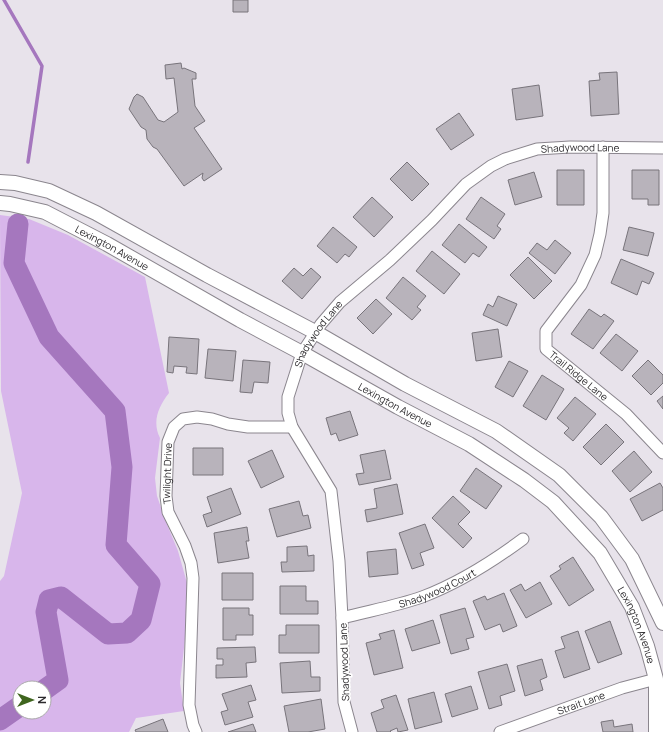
<svg xmlns="http://www.w3.org/2000/svg" width="663" height="732" font-family="Manrope,sans-serif">
	<rect width="100%" height="100%" fill="#e8e3eb"/>
	<path fill="#d8b6eb" fill-rule="evenodd" d="M0 215 29 219 68 235 145 277 169 393C158 407 152 422 160 438L155 478 157 496 166 522 178 551 187 583V621L180 683 184 711 136 718 129 732H0V581L4 576 22 493 1 391ZM20 688H44V712H20Z"/>
	<g fill="none" stroke-linecap="round" stroke-linejoin="round">
		<path stroke="#a577be" stroke-width="3.5" d="M4 0 42 66 28 162"/>
		<path stroke="#a577be" stroke-width="21" d="M18 224 14 263 49 337 115 411 122 467 116 545 150 584 141 620 127 633 108 634 61 597 49 600 46 612 58 680 44 690
			M0 720 20 706"/>
	</g>
	<path fill="#b8b3bb" stroke="#78747b" d="M233 0H248V12H233Z
		M181 63 182 69 184 68 196 73V79H192L195 106 205 121 194 128 222 169 204 181 202 178 203 173 184 186 157 149 153 147 147 139 146 130 141 127 129 109 134 97 137 94 143 97 158 120 164 122 178 112 174 78 166 79 165 65Z
		M617 72 619 114 591 116 589 81 600 80 599 73Z
		M539 85 543 116 516 120 512 89Z
		M459 113 474 135 451 150 436 129Z
		M407 162 429 184 412 201 390 179Z
		M557 170H584V205H557Z
		M632 170H659V205H648V199H632Z
		M534 172 542 197 515 205 508 180Z
		M372 197 393 217 374 237 353 217Z
		M481 197 505 214 497 226 501 229 494 239 466 219Z
		M459 224 487 247 479 257 473 253 465 263 442 245Z
		M333 227 357 247 349 257 345 254 337 263 317 246Z
		M629 227 654 233 648 256 623 250Z
		M555 240 571 253 555 274 529 253 537 243 547 250Z
		M432 251 460 274 444 294 416 271Z
		M528 257 552 281 534 299 510 275Z
		M621 259 654 273 649 284 642 281 637 295 611 283Z
		M294 268 303 276 311 268 321 277 302 299 282 281Z
		M403 277 426 296 417 307 421 310 412 320 386 298Z
		M498 296 517 304 507 326 483 315 488 304 493 307Z
		M376 299 392 314 373 334 357 318Z
		M589 309 601 317 604 314 614 321 593 349 571 334Z
		M498 329 502 357 476 361 472 333Z
		M616 334 638 351 622 371 600 353Z
		M169 337 199 339 197 374 186 373 187 367 174 366 173 373 167 372Z
		M208 349 236 351 233 381 205 378Z
		M243 360 270 362 268 383 254 382 252 393 240 392Z
		M648 360 663 375V383L651 395 632 376Z
		M509 361 528 371 513 397 495 387Z
		M542 375 564 389 546 420 523 406Z
		M663 396V409L657 401Z
		M575 397 596 414 573 441 564 433 569 428 557 418Z
		M350 411 358 435 339 441 336 433 331 435 326 418Z
		M606 424 624 442 601 465 583 447Z
		M193 448H223V475H193Z
		M272 450 284 477 261 488 248 461Z
		M385 450 391 479 359 485 356 474 364 473 360 455Z
		M634 451 652 472 630 492 612 471Z
		M476 468 502 486 486 509 460 491Z
		M660 483 663 488V510L642 521 630 499Z
		M397 484 403 514 367 522 365 510 377 508 374 489Z
		M231 488 241 514 207 527 203 515 212 512 207 497Z
		M453 496 470 512 458 524 472 538 463 548 432 518Z
		M299 501 303 516 308 515 311 528 277 537 269 509Z
		M425 524 434 548 420 553 424 565 412 569 399 533Z
		M247 527 249 541H246L249 558 218 563 214 533Z
		M307 546 308 556 314 555V571L282 572 281 562H287V547Z
		M396 549 398 574 369 577 367 552Z
		M573 557 594 590 569 606 550 576 561 569 559 566Z
		M222 573H253V600H222Z
		M540 582 552 604 526 618 510 590 521 584 525 591Z
		M280 586H306V601H318V614H280Z
		M504 593 517 626 503 632 500 624 485 630 473 601 485 596 487 600Z
		M223 608H249V615H253V635H236V640H223Z
		M465 608 474 637 466 639 469 649 451 654 440 615Z
		M433 620 440 643 412 651 405 629Z
		M610 621 622 654 598 663 585 631Z
		M286 625H319V653H279V635H286Z
		M394 630 403 668 374 675 366 643 381 639 379 634Z
		M578 631 590 669 564 678 555 651 565 648 561 637Z
		M255 647 256 662 246 663 247 677 216 678V665H223V659H217V648Z
		M542 659 547 677 540 680 543 690 525 696 517 666Z
		M310 661 311 677H320V691L282 693 280 663Z
		M507 664 515 691 500 696 502 705 489 709 478 672Z
		M251 685 256 700 248 702 253 717 225 725 221 712 228 710 222 694Z
		M471 686 478 709 452 717 445 694Z
		M434 692 442 722 415 729 408 699Z
		M396 695 408 730 398 732 397 728 390 731 391 732H377L371 713 384 708 381 700Z
		M321 699 325 729 308 732H289L284 706Z
		M163 719 168 732H136L135 730Z
		M613 720 614 727 632 724 633 732H603L601 722Z
		M253 724 256 732H228Z"/>
	<g fill="none" stroke-linecap="round" stroke-linejoin="round">
		<defs>
			<g id="minor">
				<path id="s1" d="M603 147V213L600 234 595 255 581 285 546 331V349L626 414 663 453"/>
				<path id="s2" d="M342 618C368 611 397 606 422 597 459 583 492 562 523 539"/>
				<path id="s3" d="M196 732 193 725 189 705 193 578 191 563 185 546 168 512 166 496 168 442 174 427 183 419 197 417 212 419 228 424 248 427H292"/>
				<path id="s4" d="M352 732 344 702 342 618 339 561 331 491 292 427 288 413V397L302 353 321 324 340 302 390 260 432 220 466 184 491 166 505 159 537 149 570 147 663 148"/>
				<path id="s5" d="M500 732 622 688 656 679"/>
			</g>
			<g id="tertiary">
				<path d="M0 182 15 183 49 191 96 213 207 275 315 332 405 384 496 431 559 475 601 517 632 559 663 623"/>
				<path id="s6" d="M0 203 10 204 45 212 107 244 240 320 302 353 398 407 469 444 524 480 553 502 600 553 632 607 647 646 656 679V732"/>
			</g>
		</defs>
		<use href="#minor" stroke="#8b868e" stroke-width="13"/>
		<use href="#tertiary" stroke="#8b868e" stroke-width="16"/>
		<use href="#minor" stroke="#fff" stroke-width="11"/>
		<use href="#tertiary" stroke="#fff" stroke-width="14"/>
	</g>
	<g text-anchor="middle" dominant-baseline="central" stroke-width="3.5" stroke-linejoin="round" paint-order="stroke">
		<g font-size="10" fill="#2c2a2d" stroke="#fff">
			<text stroke="none"><textPath href="#s4" startOffset="754">Shadywood Lane</textPath></text>
			<text stroke="none"><textPath href="#s6" startOffset="122">Lexington Avenue</textPath></text>
			<text stroke="none"><textPath href="#s4" startOffset="419">Shadywood Lane</textPath></text>
			<text stroke="none"><textPath href="#s1" startOffset="260">Trail Ridge Lane</textPath></text>
			<text stroke="none"><textPath href="#s6" startOffset="446">Lexington Avenue</textPath></text>
			<text stroke="none"><textPath href="#s3" startOffset="265">Twilight Drive</textPath></text>
			<text stroke="none"><textPath href="#s2" startOffset="100">Shadywood Court</textPath></text>
			<text stroke="none"><textPath href="#s6" startOffset="782">Lexington Avenue</textPath></text>
			<text transform="translate(344 662) rotate(-92)">Shadywood Lane</text>
			<text stroke="none"><textPath href="#s5" startOffset="86">Strait Lane</textPath></text>
		</g>
	</g>
	<g transform="translate(32 700) rotate(90)"><circle r="19" fill="#ffffff" stroke="#abaaab"/>
	<path d="M0-3L7 15L0 10L-7 15Z" fill="#3f651e"/>
	<text y="-6" font-size="11" font-weight="bold" text-anchor="middle" fill="#2c2a2d">N</text>
	</g>
</svg>
